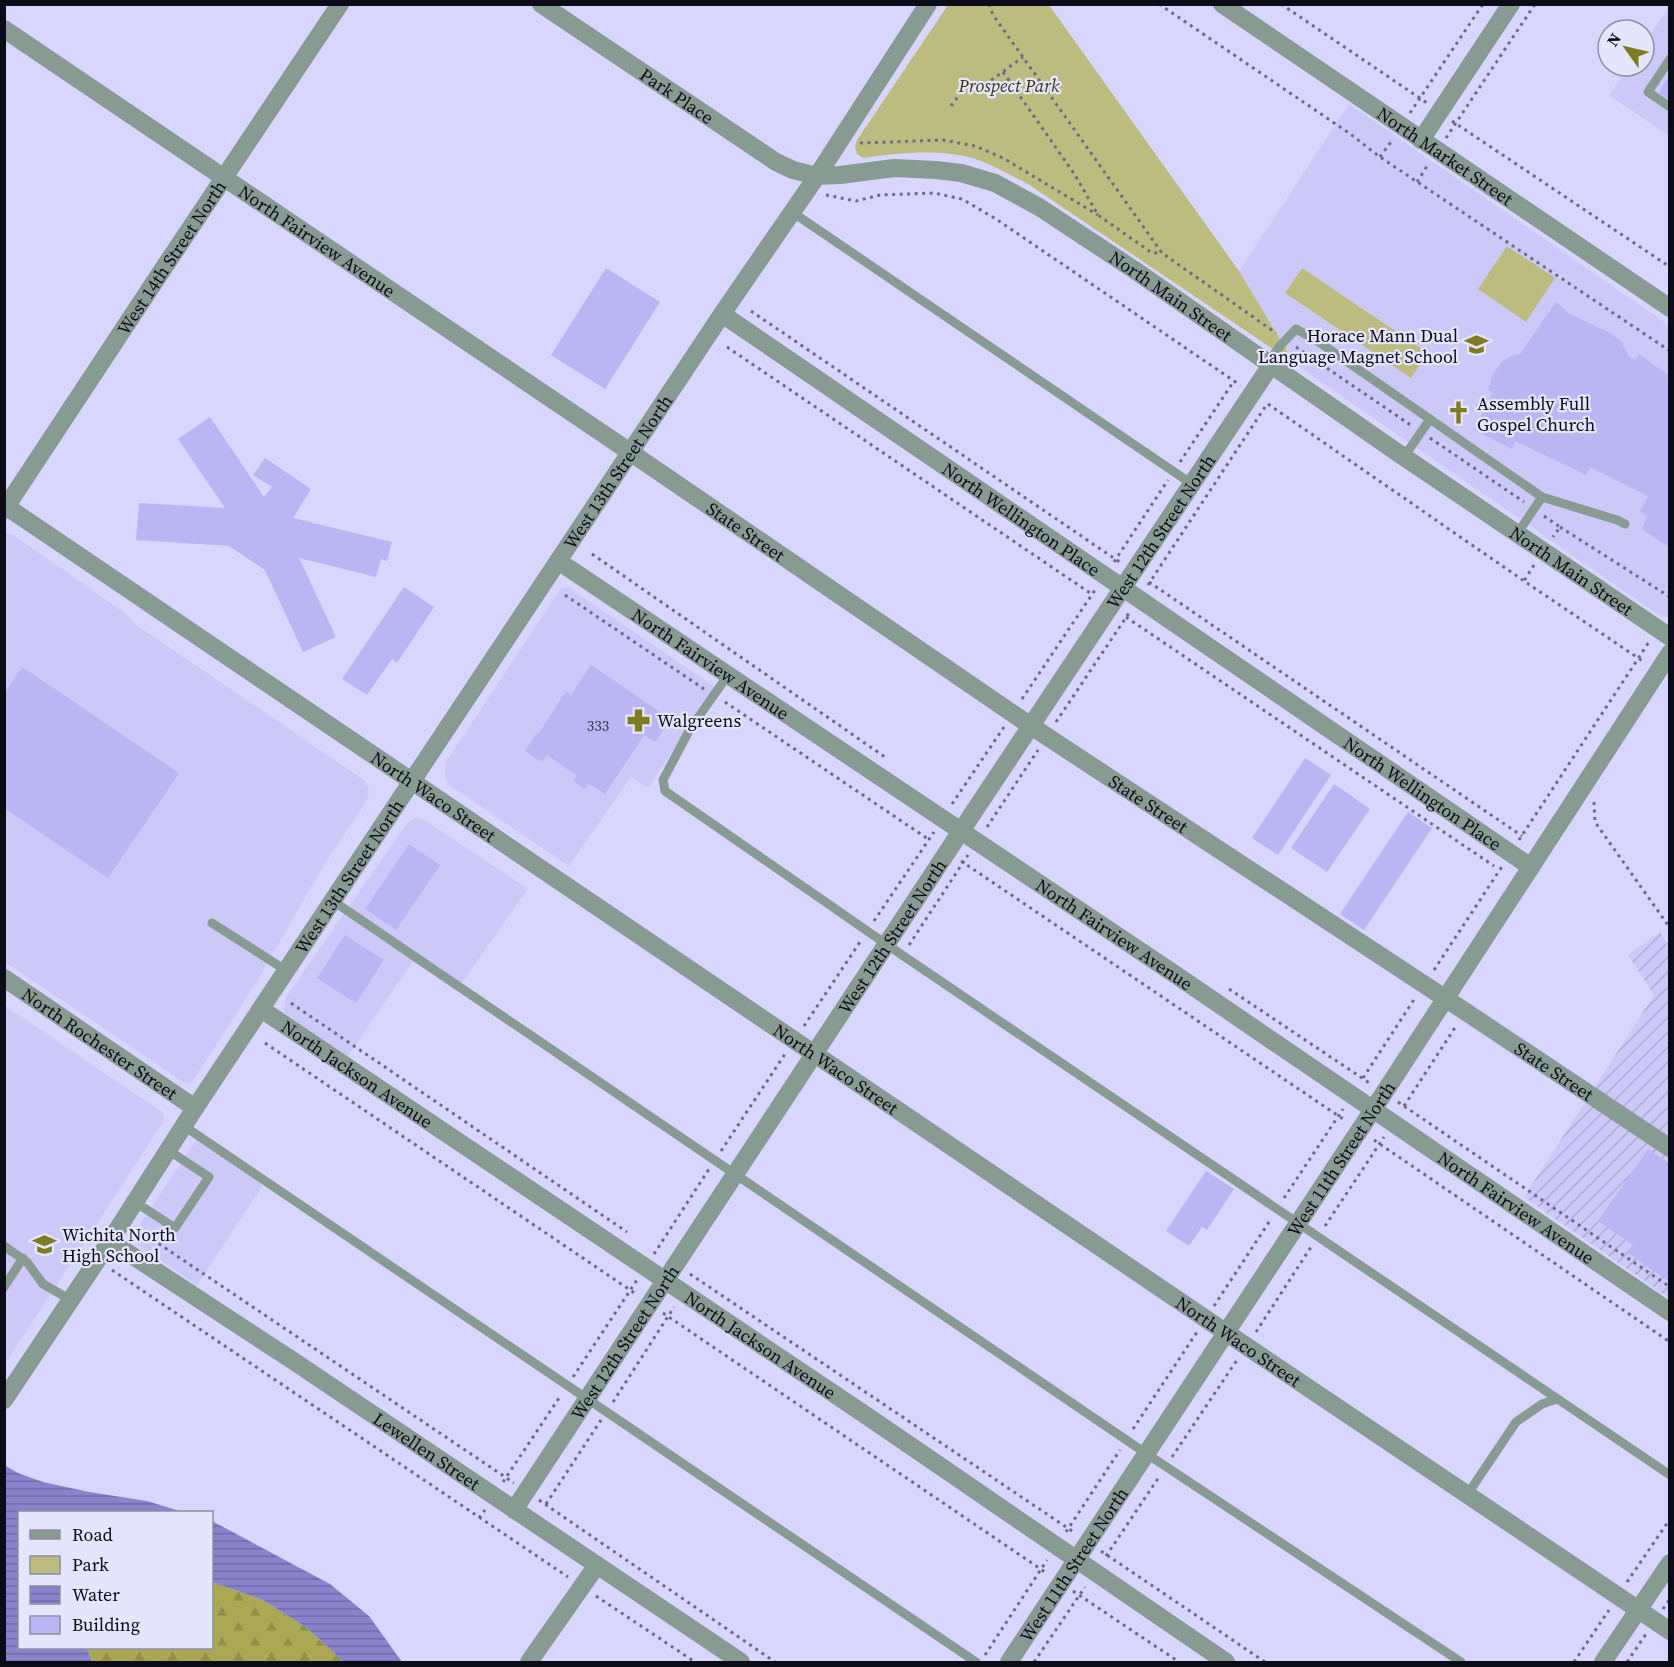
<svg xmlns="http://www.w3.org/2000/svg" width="1674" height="1667" font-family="'Source Serif 4',serif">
	<defs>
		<pattern id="industrial-furrows" width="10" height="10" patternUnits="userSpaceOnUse" patternTransform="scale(1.5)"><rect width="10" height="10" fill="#ccc9f8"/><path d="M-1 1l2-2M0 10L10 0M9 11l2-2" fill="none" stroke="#aeabd4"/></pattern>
		<pattern id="forest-firs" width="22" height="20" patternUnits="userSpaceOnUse" patternTransform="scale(1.5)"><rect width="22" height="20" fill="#aaa853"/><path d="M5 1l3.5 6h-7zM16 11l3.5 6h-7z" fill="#918f48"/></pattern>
		<pattern id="water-rules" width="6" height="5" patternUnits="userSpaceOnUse" patternTransform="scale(1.5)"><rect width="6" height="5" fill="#8a83cc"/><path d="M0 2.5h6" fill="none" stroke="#6f69a5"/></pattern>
	</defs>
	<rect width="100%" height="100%" fill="#d8d6fe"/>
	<path fill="#ccc9f8" d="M1669 7V136L1609 95 1629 66H1644V44Z
		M1349 104 1669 325V618L1659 615 1295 364 1239 271Z
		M4 532 15 536 125 613 135 624 364 780 368 786 369 793 366 802 322 868 256 983 194 1079 188 1084 183 1082 5 962Z
		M568 587 715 687 648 788 631 777 569 866 448 784 445 775 446 762 454 750 561 588Z
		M415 817 425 820 528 889 456 991 413 961 346 1059 288 1020 285 1014 284 1007 286 997 407 823Z
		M5 1006 161 1111 164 1118 162 1124 5 1364Z
		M196 1140 263 1185 197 1285 139 1246 136 1239 137 1230 142 1221Z"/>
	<path fill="url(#industrial-furrows)" d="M1660 932 1670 946 1669 1298 1524 1197 1654 995 1628 955Z"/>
	<path fill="url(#forest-firs)" d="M212 1582 263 1600 307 1628 344 1662H92L87 1648H212Z"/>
	<path fill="#bdbc80" d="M948 5H1049L1239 271 1295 364 1028 184C1012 176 995 166 978 160 944 148 898 153 863 158L857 154 855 147 857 140Z
		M1507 246 1555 278 1526 322 1478 289Z
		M1302 268 1428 353 1411 378 1285 293Z"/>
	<path fill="url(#water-rules)" d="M4 1465 18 1473 43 1482 89 1492 147 1501 183 1512H20V1648H87L92 1662H5Z
		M212 1521 330 1584 369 1616 402 1662H344L307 1628 263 1600 212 1582Z"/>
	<path fill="#bab5f3" d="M1670 74V100L1660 94 1661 88Z
		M606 268 660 302 605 389 551 355Z
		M1556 302 1570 314 1612 334 1622 342 1629 357 1635 360 1639 354 1670 376 1667 382 1670 384 1668 392 1670 393V548L1642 529 1647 516 1640 512 1648 496 1590 467 1586 475 1515 441 1512 449 1474 430 1493 392 1488 390 1493 374 1503 361 1511 356 1520 354Z
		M210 417 264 497 272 487 253 475 265 458 311 489 293 518 392 542 387 561 381 559 376 577 299 558 336 637 303 652 265 570 229 546 136 540 139 503 225 508 178 439Z
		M404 587 434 607 397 663 392 659 367 695 342 679Z
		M591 665 660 712 657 716 668 724 655 742 644 735 605 794 589 784 585 789 573 781 577 776 547 755 542 762 525 751 537 733H539L566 691 571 695Z
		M22 667 179 773 108 878 4 808V694Z
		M1305 758 1331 775 1278 855 1252 838Z
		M1334 784 1370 809 1327 872 1291 848Z
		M1408 812 1432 828 1364 930 1340 914Z
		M409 844 440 865 396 930 365 909Z
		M345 935 384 960 356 1003 317 978Z
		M1648 1149 1670 1164V1282L1628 1253 1633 1245 1598 1221Z
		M1206 1171 1234 1189 1207 1230 1202 1227 1189 1246 1166 1231Z"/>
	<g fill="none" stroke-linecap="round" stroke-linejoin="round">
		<path stroke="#6d6c86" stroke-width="3" stroke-dasharray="3 4.5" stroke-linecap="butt" d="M989 4 993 15 1162 253 1276 333
			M1159 4 1349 133 1380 157 1670 351
			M1281 4 1427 103
			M1003 72 1075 175 1098 215 1152 253H1161
			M951 106 967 84H986L1023 57
			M1410 113 1483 4
			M1452 121 1670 267
			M1446 138 1535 4
			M860 143 943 140 975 146 1003 158 1098 215
			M1380 157 1393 139
			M1417 182 1429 163
			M826 195 856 201 880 195 934 193 962 199 996 219 1240 385
			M751 311 1121 563
			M727 347 1093 595
			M1296 347 1412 426
			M1268 404 1524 581
			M1430 438 1524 502
			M1180 462 1234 381
			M1544 516 1560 527 1553 537
			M1560 527 1670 597
			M592 554 885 757
			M1114 562 1168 480
			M1534 565 1524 581 1644 662
			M1149 582 1522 836
			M1148 585 1267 404
			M565 595 704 689
			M1126 617 1494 866
			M1022 699 1095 590
			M725 702 928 839
			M1056 722 1129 613
			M1594 802 1595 822 1670 928
			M952 804 1004 727
			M987 827 1038 750
			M1519 840 1649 642
			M961 861 1346 1121
			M874 921 934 832
			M909 945 968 855
			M1434 970 1503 865
			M1229 989 1371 1084
			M291 1003 627 1232
			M804 1026 860 942
			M265 1043 636 1294
			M1363 1078 1415 998
			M1398 1102 1670 1287
			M1404 1106 1456 1026
			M1374 1140 1670 1342
			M721 1151 785 1054
			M1284 1198 1343 1109
			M1325 1226 1384 1137
			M140 1231 514 1483
			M654 1254 709 1169
			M112 1270 568 1577
			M690 1274 1075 1533
			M1214 1306 1271 1219
			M663 1313 1048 1574
			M1256 1332 1311 1247
			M573 1377 637 1280
			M613 1402 674 1307
			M1133 1429 1197 1332
			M1172 1457 1237 1360
			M503 1482 561 1395
			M539 1500 775 1662
			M546 1504 601 1420
			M479 1518 485 1510
			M1066 1532 1120 1450
			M1101 1551 1265 1662
			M1106 1556 1159 1477
			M1627 1582 1670 1519
			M1073 1591 1179 1662
			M596 1596 695 1662
			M1663 1609 1670 1599
			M985 1655 1047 1560
			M1034 1662 1085 1587
			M1574 1662 1609 1610
			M1627 1662 1646 1634"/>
		<path stroke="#889b93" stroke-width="9" d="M1670 59 1648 92 1670 107
			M792 212 1192 484
			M1268 363 1280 346 1296 329 1316 340 1542 497
			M1404 457 1430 419
			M1517 534 1542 497 1617 520 1625 524
			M728 675 690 729 663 780 665 791 902 955 1670 1475
			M333 901 1147 1454 1461 1662
			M212 923 287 971
			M184 1126 976 1662
			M135 1202 175 1228 209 1177 168 1150
			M4 1246 27 1262 43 1284 71 1300
			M4 1287 23 1258
			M1467 1495 1516 1422 1542 1404 1557 1399"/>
		<g stroke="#889b93" stroke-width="18">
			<path id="s1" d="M4 29 630 452 1031 726 1460 1008 1670 1148"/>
			<path d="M1421 140 1511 4"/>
			<path id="s2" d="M722 314 1531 867"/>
			<path id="s3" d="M4 510 161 272 340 4"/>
			<path id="s4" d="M558 561 1176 975 1670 1312"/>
			<path id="s5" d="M4 978 195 1108"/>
			<path id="s6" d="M261 1009 867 1416 1226 1662"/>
			<path id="s7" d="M110 1241 292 1360 741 1662"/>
			<path id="s8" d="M514 1510 961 831 1271 365"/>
			<path d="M529 1662 597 1565"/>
			<path id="s9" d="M1009 1662 1384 1093 1670 653"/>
			<path d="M1603 1662 1670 1563"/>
		</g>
		<g stroke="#889b93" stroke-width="18">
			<path id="s10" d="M541 4 776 162 793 170 817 176 840 175 894 168 936 170 961 173 995 183 1039 207 1133 269 1401 455 1670 637"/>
			<path id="s11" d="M1222 4 1670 308"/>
			<path id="s12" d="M4 505 1206 1319 1670 1631"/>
			<path id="s13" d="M4 1400 110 1241 195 1108 722 314 817 176 928 4"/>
		</g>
	</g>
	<defs>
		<symbol id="school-bare" viewBox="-9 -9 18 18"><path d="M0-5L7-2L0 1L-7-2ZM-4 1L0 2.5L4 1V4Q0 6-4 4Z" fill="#7e7b23" stroke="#e6e5fe" stroke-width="2.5" paint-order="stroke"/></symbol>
		<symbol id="church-bare" viewBox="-9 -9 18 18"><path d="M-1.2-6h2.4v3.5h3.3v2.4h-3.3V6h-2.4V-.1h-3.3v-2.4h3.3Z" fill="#7e7b23" stroke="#e6e5fe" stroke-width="2.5" paint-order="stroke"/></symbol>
		<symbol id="pharmacy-bare" viewBox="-9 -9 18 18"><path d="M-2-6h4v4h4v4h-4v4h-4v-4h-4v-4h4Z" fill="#7e7b23" stroke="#e6e5fe" stroke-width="2.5" paint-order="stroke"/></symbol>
	</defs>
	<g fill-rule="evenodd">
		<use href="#school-bare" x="1460" y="328" width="33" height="33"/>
		<use href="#church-bare" x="1442" y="396" width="33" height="33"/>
		<use href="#pharmacy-bare" x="622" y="704" width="33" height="33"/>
		<use href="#school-bare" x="28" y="1228" width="33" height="33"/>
	</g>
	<g text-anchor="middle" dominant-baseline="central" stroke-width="4.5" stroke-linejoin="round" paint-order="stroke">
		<g font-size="15" fill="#38364f">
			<text x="598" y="725">333</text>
		</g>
		<g font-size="18" font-style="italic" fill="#363510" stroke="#e6e5fe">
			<text x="1009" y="85">Prospect Park</text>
		</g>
		<g font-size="18" fill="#0c0b18" stroke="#e6e5fe">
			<text stroke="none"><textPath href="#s10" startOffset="164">Park Place</textPath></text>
			<text stroke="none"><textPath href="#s11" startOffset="270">North Market Street</textPath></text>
			<text stroke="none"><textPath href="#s1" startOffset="378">North Fairview Avenue</textPath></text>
			<text stroke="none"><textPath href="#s3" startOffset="303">West 14th Street North</textPath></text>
			<text stroke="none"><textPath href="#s10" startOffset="716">North Main Street</textPath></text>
			<text stroke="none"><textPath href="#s13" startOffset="1113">West 13th Street North</textPath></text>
			<text stroke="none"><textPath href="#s2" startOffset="363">North Wellington Place</textPath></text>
			<text stroke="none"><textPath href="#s1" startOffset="896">State Street</textPath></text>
			<text stroke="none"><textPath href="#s8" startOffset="1173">West 12th Street North</textPath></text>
			<text stroke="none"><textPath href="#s10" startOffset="1202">North Main Street</textPath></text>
			<text stroke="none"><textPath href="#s4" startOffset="184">North Fairview Avenue</textPath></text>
			<text stroke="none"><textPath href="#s2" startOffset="849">North Wellington Place</textPath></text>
			<text stroke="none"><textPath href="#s12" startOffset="519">North Waco Street</textPath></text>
			<text stroke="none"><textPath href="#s1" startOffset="1382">State Street</textPath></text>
			<text stroke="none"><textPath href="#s13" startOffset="627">West 13th Street North</textPath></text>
			<text stroke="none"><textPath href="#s4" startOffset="670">North Fairview Avenue</textPath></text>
			<text stroke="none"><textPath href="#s8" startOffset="687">West 12th Street North</textPath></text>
			<text stroke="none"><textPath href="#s5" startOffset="116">North Rochester Street</textPath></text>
			<text stroke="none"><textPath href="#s12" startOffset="1005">North Waco Street</textPath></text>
			<text stroke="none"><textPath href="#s1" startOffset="1868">State Street</textPath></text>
			<text stroke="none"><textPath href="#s6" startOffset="116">North Jackson Avenue</textPath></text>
			<text stroke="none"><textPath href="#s9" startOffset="603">West 11th Street North</textPath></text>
			<text stroke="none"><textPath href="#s4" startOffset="1156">North Fairview Avenue</textPath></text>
			<text stroke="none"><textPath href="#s12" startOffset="1491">North Waco Street</textPath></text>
			<text stroke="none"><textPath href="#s8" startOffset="201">West 12th Street North</textPath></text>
			<text stroke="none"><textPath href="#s6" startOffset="602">North Jackson Avenue</textPath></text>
			<text stroke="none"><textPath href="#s7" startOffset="380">Lewellen Street</textPath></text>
			<text stroke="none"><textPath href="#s9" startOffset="117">West 11th Street North</textPath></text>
		</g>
		<g font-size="18" fill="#0c0b18" stroke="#e6e5fe" text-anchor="start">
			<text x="1458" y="335" text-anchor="end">Horace Mann Dual<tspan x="1458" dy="21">Language Magnet School</tspan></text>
			<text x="1477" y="403">Assembly Full<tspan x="1477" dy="21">Gospel Church</tspan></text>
			<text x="657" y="720">Walgreens</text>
			<text x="62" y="1234">Wichita North<tspan x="62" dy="21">High School</tspan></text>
		</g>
	</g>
	<rect width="1674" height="1667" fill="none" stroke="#0c0b18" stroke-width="12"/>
	<rect x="18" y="1511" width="195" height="138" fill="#e6e5fe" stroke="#8f8ea2" stroke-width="1.5"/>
	<rect x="30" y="1530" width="30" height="9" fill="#889b93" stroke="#8f8ea2" stroke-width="1.5"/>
	<text x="72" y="1541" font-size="18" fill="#0c0b18">Road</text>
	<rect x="30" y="1556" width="30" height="18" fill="#bdbc80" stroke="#8f8ea2" stroke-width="1.5"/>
	<text x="72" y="1571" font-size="18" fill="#0c0b18">Park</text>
	<rect x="30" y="1586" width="30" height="18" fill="url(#water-rules)" stroke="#8f8ea2" stroke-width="1.5"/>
	<text x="72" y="1601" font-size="18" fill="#0c0b18">Water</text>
	<rect x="30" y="1616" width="30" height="18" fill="#bab5f3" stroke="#8f8ea2" stroke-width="1.5"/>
	<text x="72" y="1631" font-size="18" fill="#0c0b18">Building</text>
	<g transform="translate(1626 48) rotate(304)"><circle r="28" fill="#e6e5fe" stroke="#8f8ea2" stroke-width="1.5"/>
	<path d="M0-4.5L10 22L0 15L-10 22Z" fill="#7e7b23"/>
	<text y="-9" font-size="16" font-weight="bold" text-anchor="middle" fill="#0c0b18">N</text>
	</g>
</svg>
